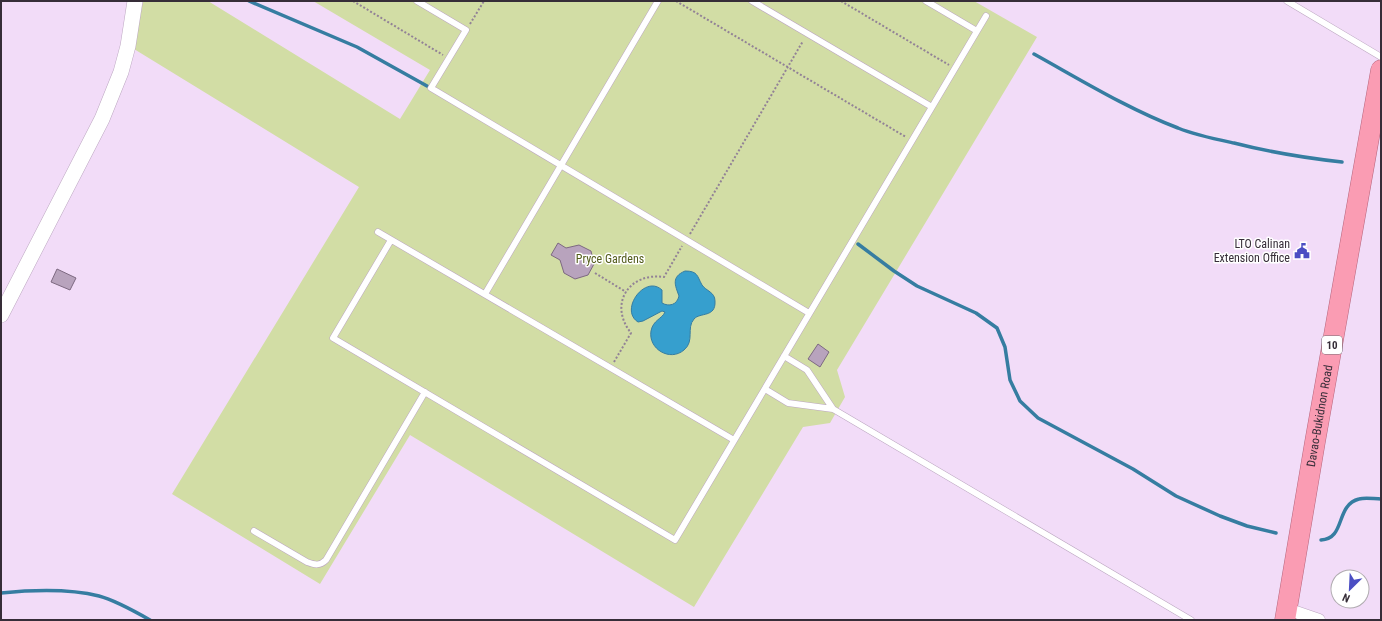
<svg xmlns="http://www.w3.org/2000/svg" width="1382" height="621" font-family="'Roboto Condensed',sans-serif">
	<rect width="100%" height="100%" fill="#f2dcf8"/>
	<path fill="#d2dda5" d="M143 1H208L400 119 430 70 313 1H974L1037 37 837 370 845 397 830 423 803 427 694 607 410 435 320 584 172 494 359 187 134 49Z"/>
	<path fill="#369fce" stroke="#367da1" d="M685 271C698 271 697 276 702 285 706 291 715 292 715 301 716 318 700 312 694 319 686 328 695 341 684 350 670 362 648 349 651 331 653 320 662 319 665 312L662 311 643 321 638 322C619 310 645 274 662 290V303C669 307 677 305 679 296 675 285 671 277 685 271Z"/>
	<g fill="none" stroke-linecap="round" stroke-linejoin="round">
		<path stroke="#367da1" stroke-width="3.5" d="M249 1 357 47 427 86
			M1034 54C1081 80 1128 109 1178 128 1195 135 1215 139 1234 143 1269 152 1305 158 1342 162
			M858 244 894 271 917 286 976 313 997 328 1005 347 1010 380 1020 401 1038 418 1133 469 1176 496 1220 516 1247 526 1276 533
			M1321 540C1346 539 1335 505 1359 499 1366 497 1374 499 1381 499
			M1 593C31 590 71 589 99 596 114 600 136 612 150 620"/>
	</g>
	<path fill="#b8a3bd" stroke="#7d6981" d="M558 243 566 248 579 245 591 251 594 264 588 275 575 279 564 273 560 260 551 255Z
		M57 269 76 278 70 290 51 282Z
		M818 344 829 352 820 367 808 359Z"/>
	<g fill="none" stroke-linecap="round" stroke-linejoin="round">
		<defs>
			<path id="service" d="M417 1 466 30 431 88 809 313
				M752 1 932 107
				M926 1 977 31
				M1287 1 1381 57
				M378 232 734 440
				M391 240 333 338 675 540 986 16
				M485 294 658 1
				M784 356 807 370 833 409
				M765 389 788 403 833 409 1191 620
				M254 531 307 562C315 565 320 566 326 560L425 392"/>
			<path id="minor" d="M1287 609 1319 620"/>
			<path id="tertiary" d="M1 315 102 119 121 72 128 46 135 1"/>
			<g id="trunk">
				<path id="s1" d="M1285 620 1315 442 1381 70"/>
			</g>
		</defs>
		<use href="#service" stroke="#bca7c1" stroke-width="7"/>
		<use href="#minor" stroke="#bca7c1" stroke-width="13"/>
		<use href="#tertiary" stroke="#bca7c1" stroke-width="16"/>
		<use href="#trunk" stroke="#b5657c" stroke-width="21"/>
		<path stroke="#928296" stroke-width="2" stroke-dasharray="2 2" stroke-linecap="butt" d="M353 1 443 55
			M676 1 906 137
			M841 1 949 65
			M470 24 484 1
			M690 234 803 41
			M595 273 626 292
			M614 362 631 333C608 304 629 272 664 277L682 246"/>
		<use href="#service" stroke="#fff" stroke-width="6"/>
		<use href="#minor" stroke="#fff" stroke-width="12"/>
		<use href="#tertiary" stroke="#fff" stroke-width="15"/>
		<use href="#trunk" stroke="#fa9cb3" stroke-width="20"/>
	</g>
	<defs>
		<symbol id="civic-bare" viewBox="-9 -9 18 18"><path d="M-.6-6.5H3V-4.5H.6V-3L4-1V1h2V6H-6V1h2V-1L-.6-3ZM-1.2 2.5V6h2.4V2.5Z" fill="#4b4ec3" stroke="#fff" stroke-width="2.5" paint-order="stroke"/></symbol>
	</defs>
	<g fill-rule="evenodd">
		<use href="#civic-bare" x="1291" y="240" width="22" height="22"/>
	</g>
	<g text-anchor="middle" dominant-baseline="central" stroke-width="3" stroke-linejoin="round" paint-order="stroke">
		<rect fill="#fff" stroke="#726c74" stroke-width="1" x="1322" y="336" width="20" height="18" rx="3"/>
		<g font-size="11" font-weight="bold" fill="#362d38">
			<text x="1332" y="345">10</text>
		</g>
		<g font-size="12" fill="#362d38" stroke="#fff" text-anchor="end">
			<text x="1290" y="244">LTO Calinan<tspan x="1290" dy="14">Extension Office</tspan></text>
		</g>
		<g font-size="12" fill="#535c1b" stroke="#fff">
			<text x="610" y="259">Pryce Gardens</text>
		</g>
		<g font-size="12" fill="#362d38" stroke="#fff">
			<text stroke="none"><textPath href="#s1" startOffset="207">Davao-Bukidnon Road</textPath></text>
		</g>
	</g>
	<rect width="1382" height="621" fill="none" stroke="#362d38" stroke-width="4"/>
	<g transform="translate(1350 589) rotate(204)"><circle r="19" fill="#ffffff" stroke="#afabaf"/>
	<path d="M0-3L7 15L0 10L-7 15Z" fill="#4b4ec3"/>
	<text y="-6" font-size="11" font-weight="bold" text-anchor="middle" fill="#362d38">N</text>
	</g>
</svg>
